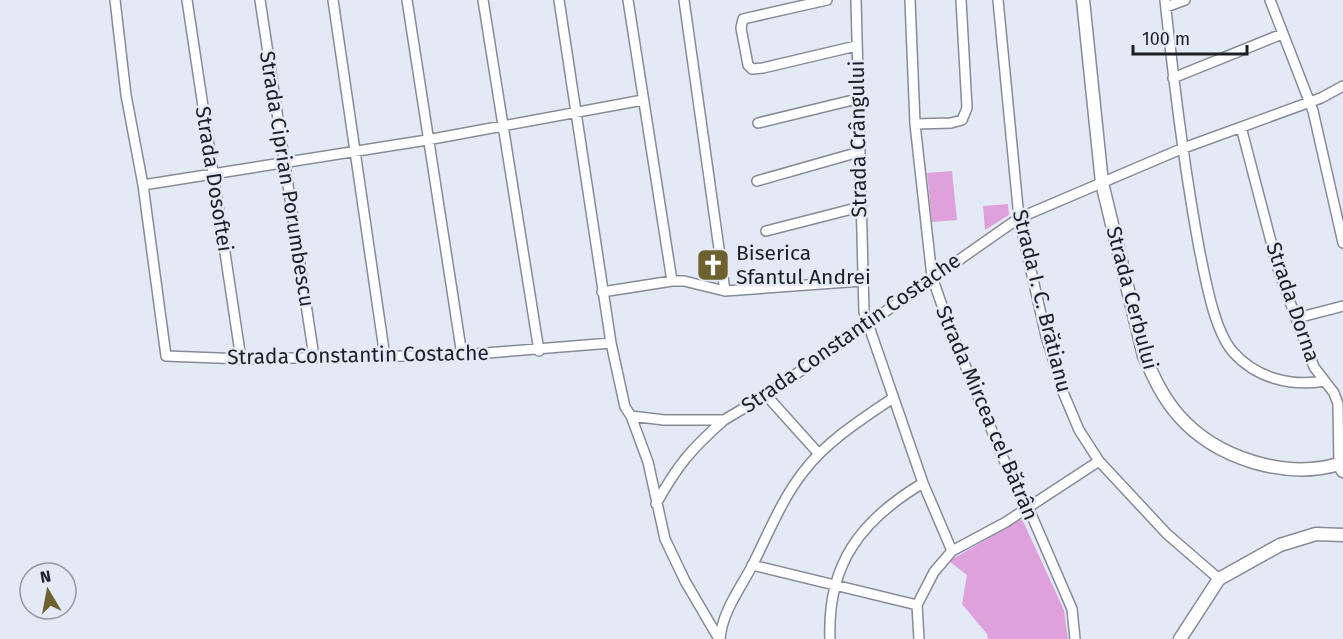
<svg xmlns="http://www.w3.org/2000/svg" width="1343" height="639" font-family="'Fira Sans',sans-serif">
	<rect width="100%" height="100%" fill="#e3e9f5"/>
	<path fill="#dfa1db" d="M952 171 957 220 932 222 927 173Z
		M1008 204 1009 215 985 230 983 206Z
		M1022 519 1064 610 1068 639H988L987 634 962 604 967 575 949 561Z"/>
	<g fill="none" stroke-linecap="round" stroke-linejoin="round">
		<defs>
			<path id="street" d="M115 0 126 95 143 185 166 356 244 359 462 355 611 343 625 407 631 416 664 420H724L766 395 1019 218 1181 149 1321 98 1343 86
				M187 0 241 359
				M260 0 314 357
				M333 0 385 357
				M407 0 462 355
				M483 0 539 351
				M559 0 611 343
				M628 0 672 281
				M684 0 725 291
				M827 0 743 19 741 28 748 65 752 69 763 68 856 46
				M856 0 864 312 923 483 952 551
				M910 0 915 124 932 277 951 331 1004 460 1028 507 1072 609 1075 639
				M998 0 1019 218 1046 336 1063 392 1079 430 1099 461 1167 534 1219 579
				M1165 0C1174 85 1184 169 1200 253 1206 281 1214 330 1233 352 1256 378 1291 387 1324 381
				M1270 0 1313 111 1343 243
				M1166 7 1185 0
				M1173 78 1282 34
				M758 123 857 99
				M915 124 951 123 962 120 967 108 961 0
				M1241 127 1279 272 1314 367 1334 393 1338 404 1339 464
				M757 181 859 152
				M143 185 427 140 643 100
				M766 231 860 207
				M602 292 672 281H684L725 291 862 281
				M1297 318 1343 306
				M766 395 819 454
				M631 416 648 462 665 539 685 581 719 639
				M656 504C677 466 691 449 724 420
				M752 565 917 605
				M720 639C722 613 739 590 751 568 768 535 781 500 804 471 827 441 862 419 893 398
				M830 639C827 564 861 520 923 483
				M919 639 917 605 934 572 952 551 1006 522 1099 461"/>
			<path id="secondary" d="M1083 0 1102 183 1144 356C1154 378 1163 398 1179 416 1216 458 1285 480 1339 464L1343 471
				M1180 639 1219 579 1280 545 1316 534 1343 535"/>
		</defs>
		<use href="#street" stroke="#868c96" stroke-width="12"/>
		<use href="#secondary" stroke="#868c96" stroke-width="15"/>
		<use href="#street" stroke="#fff" stroke-width="9"/>
		<use href="#secondary" stroke="#fff" stroke-width="12"/>
	</g>
	<defs>
		<symbol id="church-square" viewBox="-11 -11 22 22"><rect x="-9" y="-9" width="18" height="18" rx="4" fill="#6d622f" stroke="#e3e9f5"/><path d="M-1.2-6h2.4v3.5h3.3v2.4h-3.3V6h-2.4V-.1h-3.3v-2.4h3.3Z" fill="#fff"/></symbol>
	</defs>
	<g fill-rule="evenodd">
		<use href="#church-square" x="694" y="246" width="38" height="38"/>
	</g>
	<g text-anchor="middle" dominant-baseline="central" stroke-width="5" stroke-linejoin="round" paint-order="stroke">
		<g font-size="21" fill="#1c1f23" stroke="#e3e9f5">
			<text transform="translate(858 139) rotate(-91)">Strada Crângului</text>
			<text transform="translate(214 179) rotate(81)">Strada Dosoftei</text>
			<text transform="translate(287 179) rotate(81)">Strada Ciprian Porumbescu</text>
			<text transform="translate(1132 298) rotate(75)">Strada Cerbului</text>
			<text transform="translate(1042 301) rotate(76)">Strada I. C. Brătianu</text>
			<text transform="translate(1293 302) rotate(71)">Strada Dorna</text>
			<text transform="translate(851 333) rotate(-35)">Strada Constantin Costache</text>
			<text transform="translate(358 355) rotate(-1)">Strada Constantin Costache</text>
			<text transform="translate(987 413) rotate(67)">Strada Mircea cel Bătrân</text>
		</g>
		<g font-size="21" fill="#1c1f23" stroke="#e3e9f5" text-anchor="start">
			<text x="736" y="253">Biserica<tspan x="736" dy="24">Sfantul Andrei</tspan></text>
		</g>
	</g>
	<g transform="translate(48 591) rotate(350)"><circle r="28" fill="#e3e9f5" stroke="#9398a1" stroke-width="1.5"/>
	<path d="M0-4.5L10 22L0 15L-10 22Z" fill="#6d622f"/>
	<text y="-9" font-size="16" font-weight="bold" text-anchor="middle" fill="#1c1f23">N</text>
	</g>
	<path d="M1133 45v9h114v-9" fill="none" stroke="#1c1f23" stroke-width="3"/>
	<text x="1142" y="45" font-size="18" fill="#1c1f23" stroke="#e3e9f5" stroke-width="4.5" paint-order="stroke">100 m</text>
</svg>
